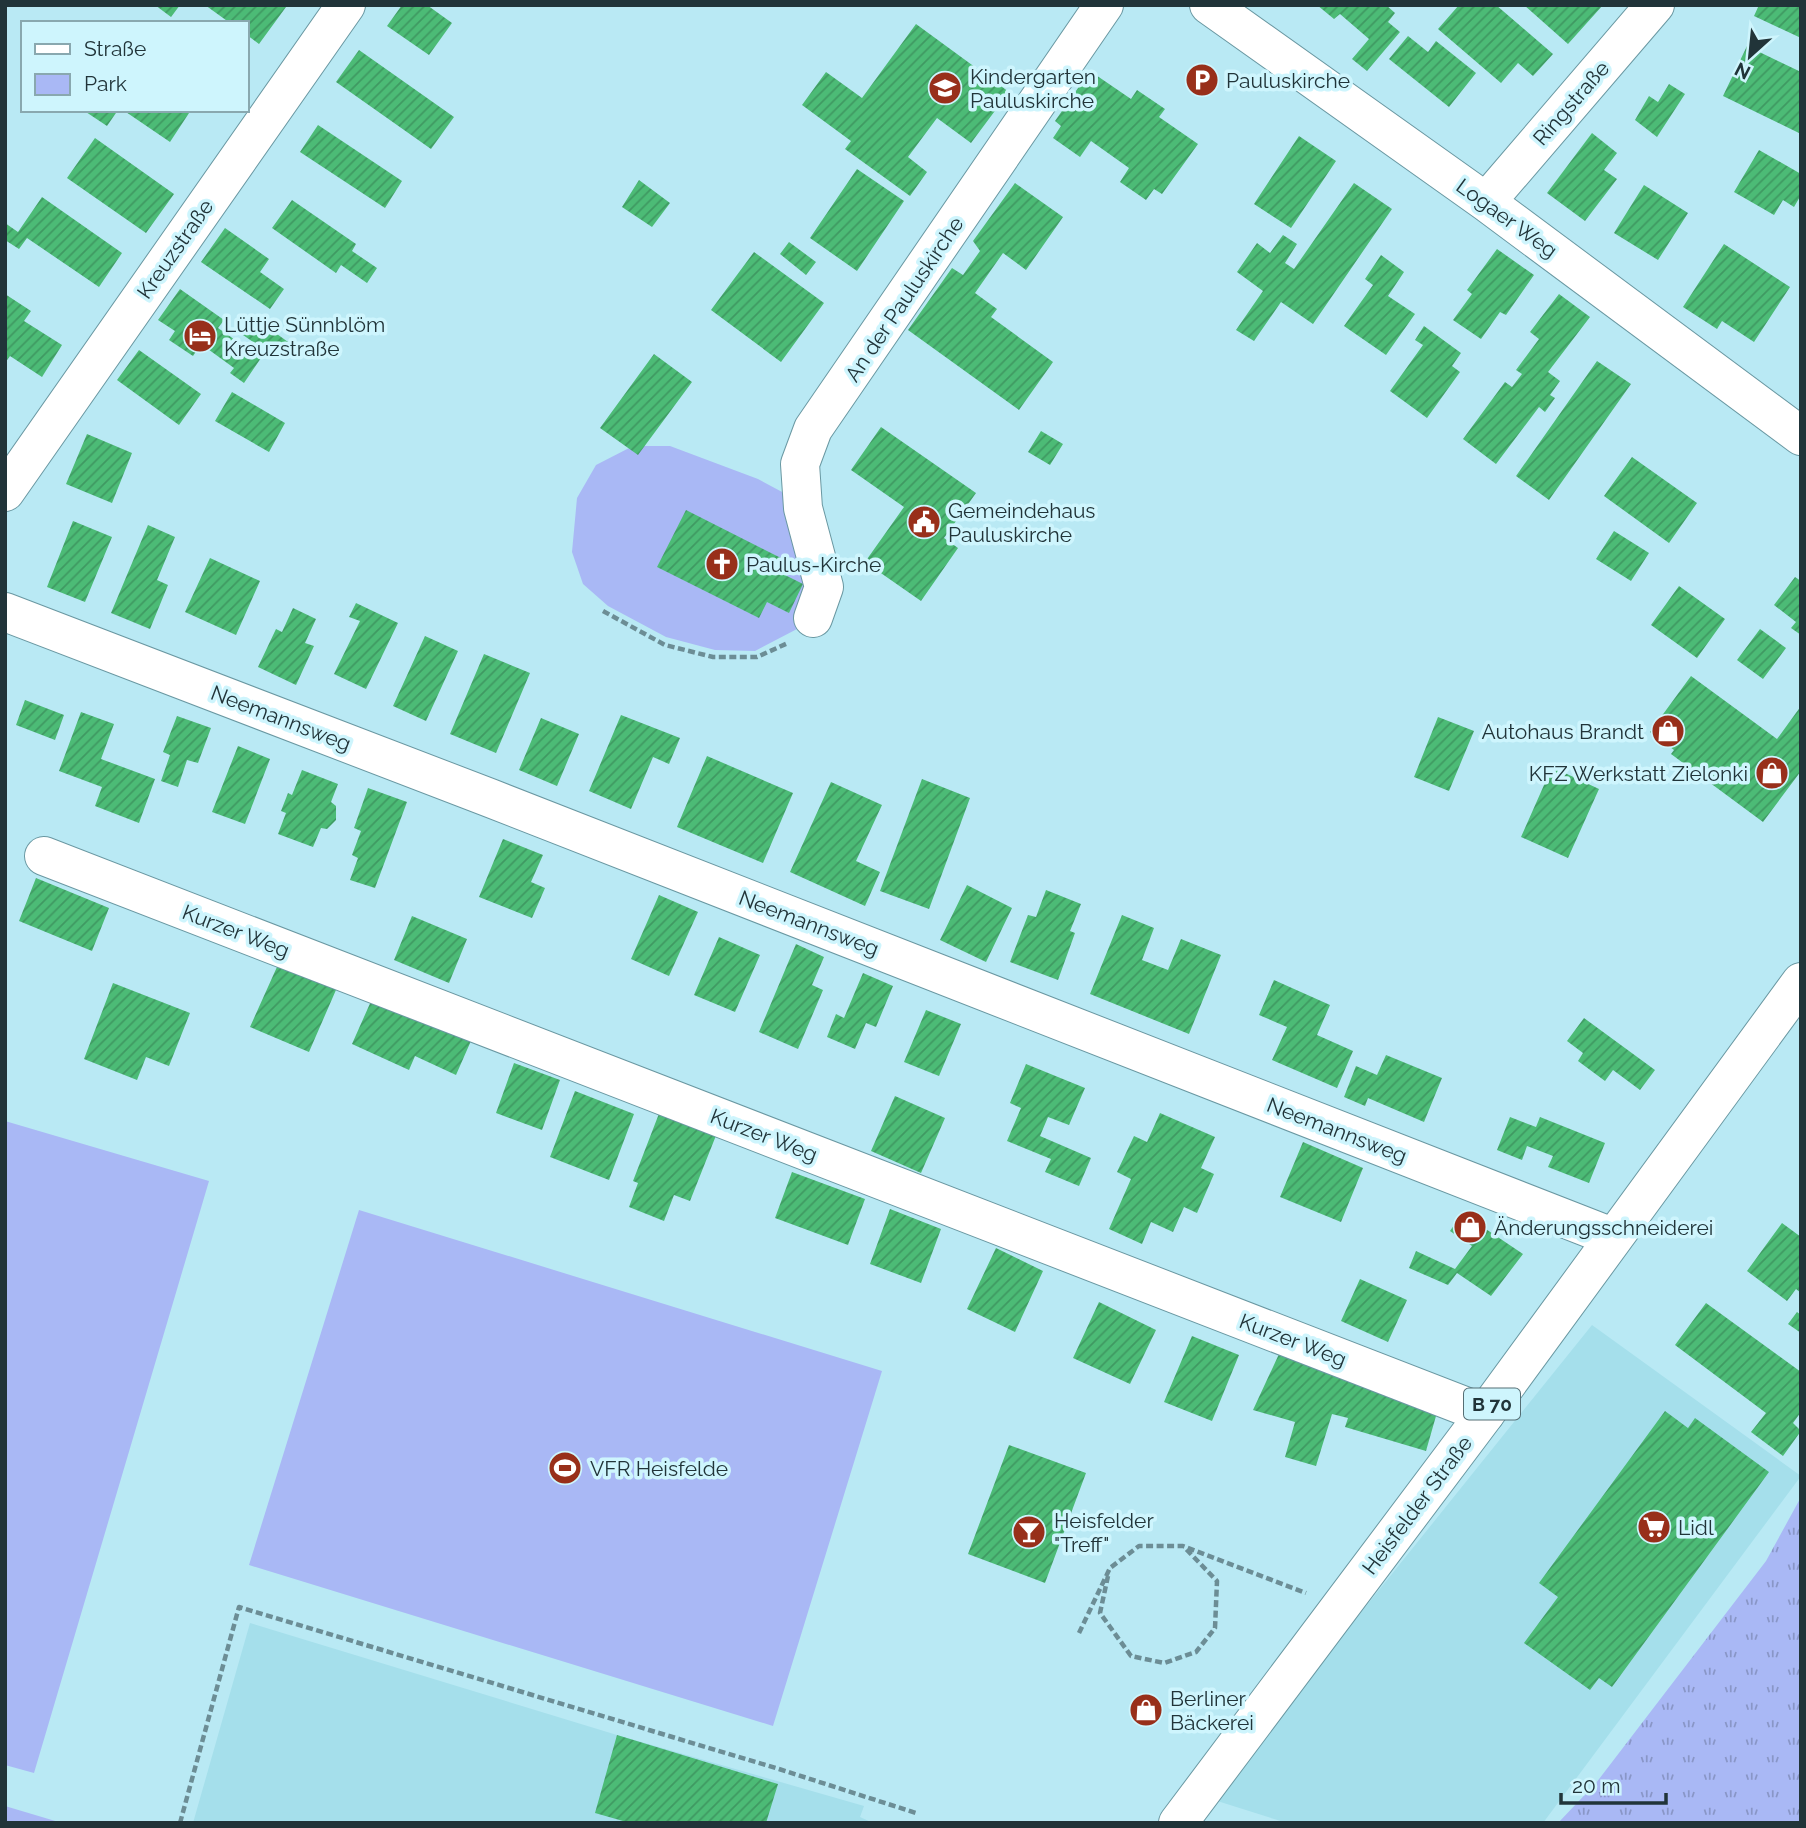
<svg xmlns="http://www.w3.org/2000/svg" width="1806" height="1828" font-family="Raleway,sans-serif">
	<defs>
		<pattern id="grass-tufts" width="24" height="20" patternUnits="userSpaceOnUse" patternTransform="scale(1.75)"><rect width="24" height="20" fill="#a9b8f5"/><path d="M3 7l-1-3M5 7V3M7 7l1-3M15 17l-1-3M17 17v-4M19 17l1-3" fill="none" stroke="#8996c7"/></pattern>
		<pattern id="building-hatch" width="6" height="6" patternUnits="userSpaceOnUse" patternTransform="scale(1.75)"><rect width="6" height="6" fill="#4cbb76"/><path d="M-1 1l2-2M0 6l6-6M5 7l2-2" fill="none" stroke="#3f9962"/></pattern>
	</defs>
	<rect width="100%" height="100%" fill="#b9e9f4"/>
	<path fill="#a5dfeb" d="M1592 1325 1801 1476 1543 1823H1287L1211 1799Z
		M250 1623 617 1735 864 1806 860 1817 873 1823H193Z"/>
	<path fill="url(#grass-tufts)" d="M1801 1497V1823H1558L1596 1783 1766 1561Z"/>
	<path fill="#a9b8f5" d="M633 446H670L758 479 784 493 817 584 806 615 797 629 755 651 715 650 666 637 608 606 583 584 572 552 577 498 596 465Z
		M5 1121 209 1181 34 1773 5 1765Z
		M359 1210 882 1371 773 1726 249 1565Z
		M5 1806 62 1823H5Z"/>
	<path fill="url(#building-hatch)" d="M155 5H180L171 17Z
		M205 5H284L286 7 259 44 247 35V23H230Z
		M402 5H427L452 23 429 55 387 26Z
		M1317 5H1386L1395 13 1388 22 1400 32 1367 71 1352 59 1369 39 1340 14 1334 19Z
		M1459 5H1496L1553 54 1533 76 1518 63 1501 83 1438 29Z
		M1524 5H1603L1568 44Z
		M1759 5H1801V38L1754 16Z
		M916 24 1009 92 971 143 937 118 908 157 927 172 910 196 845 149 851 141 802 105 826 72 862 98Z
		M1408 36 1428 52 1436 41 1476 73 1449 107 1389 59Z
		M1747 46 1801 72V134L1723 96Z
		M359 50 454 117 431 149 336 82Z
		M1090 71 1131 99 1137 90 1165 109 1159 117 1198 144 1162 194 1154 189 1146 200 1120 182 1129 168 1091 141 1080 157 1053 138 1061 126 1055 121Z
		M1669 84 1685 94 1657 137 1635 120 1649 96 1658 102Z
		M83 110H118L107 126Z
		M123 110H191L170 142Z
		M318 125 402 181 385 208 300 152Z
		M1592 133 1617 153 1604 170 1617 179 1585 221 1547 193Z
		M1299 136 1336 161 1291 228 1254 204Z
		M95 138 174 194 146 233 67 178Z
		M1759 150 1801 174V195L1794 207 1783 200 1774 215 1734 192Z
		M857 169 904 201 857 271 810 238Z
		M639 180 670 203 652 227 622 207Z
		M1015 183 1063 217 1026 270 1003 253 975 293 997 309 991 317 1053 362 1019 410 908 330 952 268 963 275 980 251 973 241Z
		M1354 183 1392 209 1313 324 1281 302 1254 341 1236 330 1263 291 1237 272 1257 243 1270 253 1283 235 1297 244 1285 263 1294 269Z
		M1644 185 1688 213 1658 260 1614 233Z
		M42 197 122 253 99 287 27 238 19 249 5 240V223L18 232Z
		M292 200 356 244 352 251 377 268 367 283 341 265 336 273 272 228Z
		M225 228 269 259 260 272 284 289 270 309 201 262Z
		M789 242 816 262 806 275 780 254Z
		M1724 244 1790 287 1754 342 1722 321 1717 329 1683 307Z
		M1497 249 1534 275 1506 315 1500 312 1481 339 1453 320 1472 294 1467 290Z
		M754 252 824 303 781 362 711 310Z
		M1381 255 1404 272 1388 296 1415 314 1386 355 1344 326 1373 285 1365 279Z
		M180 289 224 320 218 328 261 358 244 383 230 373 234 368 201 344 193 356 169 340 175 331 158 320Z
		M5 294 31 311 24 321 62 345 42 377 10 356 5 363Z
		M1559 294 1590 317 1548 372 1560 381 1550 395 1555 398 1545 412 1539 407 1496 464 1463 439 1505 382 1512 387 1522 374 1516 370 1539 339 1530 332Z
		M255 318 288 342 276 358 243 335Z
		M1424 326 1461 353 1452 366 1460 372 1427 418 1390 391 1423 345 1415 340Z
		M139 350 201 394 179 425 117 380Z
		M654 354 692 382 638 455 600 428Z
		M1597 361 1631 384 1549 500 1516 476Z
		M232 392 285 423 269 452 215 421Z
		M881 427 976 493 944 538 958 548 921 601 865 562 904 507 851 470Z
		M1041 431 1063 444 1050 465 1028 452Z
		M87 434 132 453 112 503 66 484Z
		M1632 457 1697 503 1669 543 1604 496Z
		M686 510 787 561 781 573 803 584 789 613 767 602 759 618 657 567Z
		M73 521 112 537 85 602 47 587Z
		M148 525 175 537 157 580 168 585 150 629 111 613Z
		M1614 531 1649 553 1631 581 1596 559Z
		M210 558 260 581 236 635 185 612Z
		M1795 577 1801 581V635L1791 628 1796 622 1774 605Z
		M1679 586 1725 619 1697 658 1651 625Z
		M356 603 398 623 366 689 334 674 360 621 349 617Z
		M293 608 316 619 305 643 314 646 296 685 258 667 276 629 282 632Z
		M1760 629 1786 648 1763 679 1737 660Z
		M425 636 458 651 426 721 393 706Z
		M484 654 530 673 496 753 450 734Z
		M1691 676 1777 739 1801 706V771L1763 822 1671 754 1674 750 1650 732Z
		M25 700 64 715 55 740 16 725Z
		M81 712 114 724 101 759 155 779 139 823 95 806 102 787 59 771Z
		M621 715 680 738 669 764 653 757 631 809 589 791Z
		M177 716 211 728 198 763 187 760 178 787 161 781 170 755 163 752Z
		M1438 717 1474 731 1449 791 1414 777Z
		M541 718 579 734 557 786 519 770Z
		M238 746 270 759 245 824 212 812Z
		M707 756 793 793 763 863 677 827Z
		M1552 767 1599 789 1568 858 1521 837Z
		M302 770 338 784 331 802 336 806V820L327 829 321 828 313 847 278 834 286 813 281 811 288 793 292 795Z
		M922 779 970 798 929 909 880 891Z
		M831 782 882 805 856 861 880 872 865 906 790 872Z
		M368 788 407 802 375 888 350 880 358 858 352 855 361 831 354 828Z
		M503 839 543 855 531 882 545 888 532 918 479 897Z
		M36 878 109 908 92 951 19 921Z
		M967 885 1012 908 986 962 940 940Z
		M1046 890 1081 904 1070 931 1075 933 1058 980 1010 962 1028 915 1036 917Z
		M659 895 698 912 669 976 631 959Z
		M1122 915 1154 928 1142 960 1168 970 1181 939 1221 955 1189 1034 1090 994Z
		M412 916 467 939 449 983 394 960Z
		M719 937 760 955 735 1012 694 995Z
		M796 944 824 957 812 985 823 990 798 1049 759 1032Z
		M281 958 339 983 309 1052 250 1027Z
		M863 973 893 986 876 1027 866 1023 855 1049 827 1037 836 1014 844 1018Z
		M1274 980 1330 1005 1317 1035 1353 1051 1337 1088 1272 1060 1287 1027 1259 1015Z
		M113 983 190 1013 169 1066 146 1057 137 1080 84 1059Z
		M376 990 474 1034 456 1075 415 1056 409 1070 352 1044Z
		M926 1010 961 1024 939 1076 904 1062Z
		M1584 1018 1655 1070 1640 1090 1613 1070 1605 1081 1578 1061 1583 1053 1567 1041Z
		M1386 1055 1442 1078 1424 1122 1368 1098 1365 1106 1344 1097 1356 1066 1377 1075Z
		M514 1063 560 1080 542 1130 496 1113Z
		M1026 1064 1085 1088 1069 1125 1048 1117 1040 1136 1091 1158 1079 1186 1045 1172 1051 1159 1007 1141 1021 1108 1010 1103Z
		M575 1091 634 1114 609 1180 550 1157Z
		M895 1096 945 1118 921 1173 871 1151Z
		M660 1111 717 1133 690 1201 674 1195 664 1221 629 1207 638 1183 633 1181Z
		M1160 1113 1215 1137 1201 1168 1214 1174 1197 1213 1184 1207 1173 1232 1151 1222 1142 1244 1109 1229 1131 1179 1117 1172 1134 1136 1147 1142Z
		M1510 1117 1536 1127 1540 1117 1605 1143 1589 1183 1548 1167 1553 1156 1527 1146 1522 1160 1497 1150Z
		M1303 1142 1363 1168 1341 1222 1280 1197Z
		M792 1172 865 1199 848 1245 775 1218Z
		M890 1209 941 1229 921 1283 870 1264Z
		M1462 1213 1523 1254 1491 1296 1457 1273 1448 1285 1409 1268 1416 1251 1455 1269 1472 1246 1450 1231Z
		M1782 1223 1801 1237V1293L1796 1289 1787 1301 1747 1271Z
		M996 1248 1043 1271 1015 1332 967 1309Z
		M1360 1279 1407 1300 1388 1342 1341 1321Z
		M1099 1302 1156 1330 1130 1384 1073 1358Z
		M1706 1303 1801 1372V1412L1793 1423 1801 1431 1783 1456 1751 1432 1766 1413 1675 1345Z
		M1797 1312 1801 1315V1333L1788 1324Z
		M1192 1336 1239 1355 1212 1421 1164 1402Z
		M1279 1354 1440 1402 1426 1451 1345 1427 1348 1418 1332 1414 1316 1466 1285 1457 1295 1422 1253 1410Z
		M1665 1411 1688 1428 1695 1418 1769 1472 1612 1687 1599 1678 1590 1690 1524 1643 1558 1597 1539 1583Z
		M1009 1445 1086 1473 1045 1583 968 1554Z
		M617 1735 778 1784 766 1823H630L595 1813Z"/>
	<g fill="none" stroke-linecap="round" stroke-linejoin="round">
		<defs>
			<path id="minor" d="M1209 5 1486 202 1801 436
				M1486 202 1655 5
				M5 492 346 5
				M5 612 490 798 1612 1237
				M813 618 824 587 803 508 800 464 813 429 1104 5
				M44 856 1485 1414"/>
			<path id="major" d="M1178 1823 1485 1414 1801 982"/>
		</defs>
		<use href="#minor" stroke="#6a98a2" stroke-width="40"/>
		<use href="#major" stroke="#6a98a2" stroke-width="40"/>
		<path stroke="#6c8d95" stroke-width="4.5" stroke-dasharray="7 3.5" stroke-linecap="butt" d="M603 611 665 645 713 657H757L788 643
			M1108 1576 1100 1613 1131 1656 1164 1663 1196 1652 1215 1628 1217 1581 1185 1548
			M1079 1633 1110 1568 1139 1546H1183L1306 1593
			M180 1823 239 1607 779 1769 916 1813"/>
		<use href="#minor" stroke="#fff" stroke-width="38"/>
		<use href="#major" stroke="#fff" stroke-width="38"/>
	</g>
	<defs>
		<symbol id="parking-disc" viewBox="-11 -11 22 22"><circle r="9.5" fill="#982f1a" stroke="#cef5fd"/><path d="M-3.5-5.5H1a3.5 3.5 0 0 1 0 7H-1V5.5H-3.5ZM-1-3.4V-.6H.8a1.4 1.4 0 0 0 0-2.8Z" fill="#fff"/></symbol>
		<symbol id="school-disc" viewBox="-11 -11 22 22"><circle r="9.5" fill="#982f1a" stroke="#cef5fd"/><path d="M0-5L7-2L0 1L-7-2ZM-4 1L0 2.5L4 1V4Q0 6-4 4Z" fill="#fff"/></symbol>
		<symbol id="hotel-disc" viewBox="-11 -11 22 22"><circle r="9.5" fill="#982f1a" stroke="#cef5fd"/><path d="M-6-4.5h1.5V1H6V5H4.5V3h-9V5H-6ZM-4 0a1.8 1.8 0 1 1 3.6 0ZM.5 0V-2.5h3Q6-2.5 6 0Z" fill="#fff"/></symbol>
		<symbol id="civic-disc" viewBox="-11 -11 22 22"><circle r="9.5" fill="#982f1a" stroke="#cef5fd"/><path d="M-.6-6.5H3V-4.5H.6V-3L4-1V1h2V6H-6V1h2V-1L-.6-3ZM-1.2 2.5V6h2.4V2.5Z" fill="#fff"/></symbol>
		<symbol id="church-disc" viewBox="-11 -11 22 22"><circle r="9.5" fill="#982f1a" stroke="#cef5fd"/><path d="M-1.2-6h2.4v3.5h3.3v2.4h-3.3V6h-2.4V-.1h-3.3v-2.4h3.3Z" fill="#fff"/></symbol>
		<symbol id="shop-disc" viewBox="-11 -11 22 22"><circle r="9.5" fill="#982f1a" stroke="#cef5fd"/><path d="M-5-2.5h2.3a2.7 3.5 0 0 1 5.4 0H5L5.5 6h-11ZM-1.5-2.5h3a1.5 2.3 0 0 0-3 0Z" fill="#fff"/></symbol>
		<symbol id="stadium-disc" viewBox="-11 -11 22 22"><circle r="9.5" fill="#982f1a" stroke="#cef5fd"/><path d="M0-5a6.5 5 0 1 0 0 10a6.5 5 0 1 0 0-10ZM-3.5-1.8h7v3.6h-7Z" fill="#fff"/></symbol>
		<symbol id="supermarket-disc" viewBox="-11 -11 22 22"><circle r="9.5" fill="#982f1a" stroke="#cef5fd"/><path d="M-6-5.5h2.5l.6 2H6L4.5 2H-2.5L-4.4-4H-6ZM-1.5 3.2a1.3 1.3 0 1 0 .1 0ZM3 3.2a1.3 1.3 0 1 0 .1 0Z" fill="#fff"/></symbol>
		<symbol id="bar-disc" viewBox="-11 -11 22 22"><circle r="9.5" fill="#982f1a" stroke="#cef5fd"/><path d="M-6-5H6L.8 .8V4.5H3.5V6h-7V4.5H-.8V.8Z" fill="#fff"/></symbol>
	</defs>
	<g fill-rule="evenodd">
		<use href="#parking-disc" x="1183" y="61" width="38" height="38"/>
		<use href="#school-disc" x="926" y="69" width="38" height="38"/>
		<use href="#hotel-disc" x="181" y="317" width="38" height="38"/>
		<use href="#civic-disc" x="905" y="503" width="38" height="38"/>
		<use href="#church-disc" x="703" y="545" width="38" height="38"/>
		<use href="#shop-disc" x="1649" y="712" width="38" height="38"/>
		<use href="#shop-disc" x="1753" y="754" width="38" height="38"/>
		<use href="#shop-disc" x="1451" y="1208" width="38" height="38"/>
		<use href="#stadium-disc" x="546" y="1449" width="38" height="38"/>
		<use href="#supermarket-disc" x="1635" y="1508" width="38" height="38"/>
		<use href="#bar-disc" x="1010" y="1513" width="38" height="38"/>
		<use href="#shop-disc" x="1127" y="1691" width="38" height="38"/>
	</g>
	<g text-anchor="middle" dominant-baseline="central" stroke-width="7" stroke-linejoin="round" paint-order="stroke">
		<rect fill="#cef5fd" stroke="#556e74" stroke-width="2" x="1464" y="1388.5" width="56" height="31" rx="5"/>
		<g font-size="19" font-weight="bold" fill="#213439">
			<text x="1492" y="1404">B 70</text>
		</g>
		<g font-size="21" fill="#213439" stroke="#cef5fd" text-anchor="start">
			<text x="970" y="76">Kindergarten<tspan x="970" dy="24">Pauluskirche</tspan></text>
			<text x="1226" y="80">Pauluskirche</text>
			<text x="224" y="324">Lüttje Sünnblöm<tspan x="224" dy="24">Kreuzstraße</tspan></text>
			<text x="948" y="510">Gemeindehaus<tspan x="948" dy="24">Pauluskirche</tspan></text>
			<text x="746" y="564">Paulus-Kirche</text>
			<text x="1644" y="731" text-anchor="end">Autohaus Brandt</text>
			<text x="1748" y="773" text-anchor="end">KFZ Werkstatt Zielonki</text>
			<text x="1494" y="1227">Änderungsschneiderei</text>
			<text x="590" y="1468">VFR Heisfelde</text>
			<text x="1054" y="1520">Heisfelder<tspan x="1054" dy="24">"Treff"</tspan></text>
			<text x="1678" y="1527">Lidl</text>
			<text x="1170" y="1698">Berliner<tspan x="1170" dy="24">Bäckerei</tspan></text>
		</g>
		<g font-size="21" fill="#213439" stroke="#cef5fd">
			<text transform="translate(1571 103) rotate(-49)">Ringstraße</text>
			<text transform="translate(1507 218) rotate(36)">Logaer Weg</text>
			<text transform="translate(175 249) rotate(-55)">Kreuzstraße</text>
			<text transform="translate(904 299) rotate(-56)">An der Pauluskirche</text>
			<text transform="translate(281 718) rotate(21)">Neemannsweg</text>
			<text transform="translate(809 923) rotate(21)">Neemannsweg</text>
			<text transform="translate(236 931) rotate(21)">Kurzer Weg</text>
			<text transform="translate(1337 1130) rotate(21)">Neemannsweg</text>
			<text transform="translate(764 1135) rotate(21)">Kurzer Weg</text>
			<text transform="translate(1293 1340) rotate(21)">Kurzer Weg</text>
			<text transform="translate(1417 1505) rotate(-53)">Heisfelder Straße</text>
		</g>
	</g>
	<rect width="1806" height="1828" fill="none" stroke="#213439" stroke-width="14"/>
	<rect x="21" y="21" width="228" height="91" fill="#cef5fd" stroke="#89a8af" stroke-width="2"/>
	<rect x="35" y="44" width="35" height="10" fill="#ffffff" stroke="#89a8af" stroke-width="2"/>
	<text x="84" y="56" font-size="21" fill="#213439">Straße</text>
	<rect x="35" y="74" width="35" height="21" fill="#a9b8f5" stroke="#89a8af" stroke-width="2"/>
	<text x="84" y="91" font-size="21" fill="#213439">Park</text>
	<g transform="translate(1750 56) rotate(207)" stroke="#cef5fd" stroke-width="5" paint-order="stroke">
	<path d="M0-5L12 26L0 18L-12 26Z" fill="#213439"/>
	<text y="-10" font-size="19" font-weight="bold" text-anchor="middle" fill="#213439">N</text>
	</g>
	<path d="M1561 1793v10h105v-10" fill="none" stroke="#213439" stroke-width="3.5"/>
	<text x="1572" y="1793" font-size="21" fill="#213439" stroke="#cef5fd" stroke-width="5" paint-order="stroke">20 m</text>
</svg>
